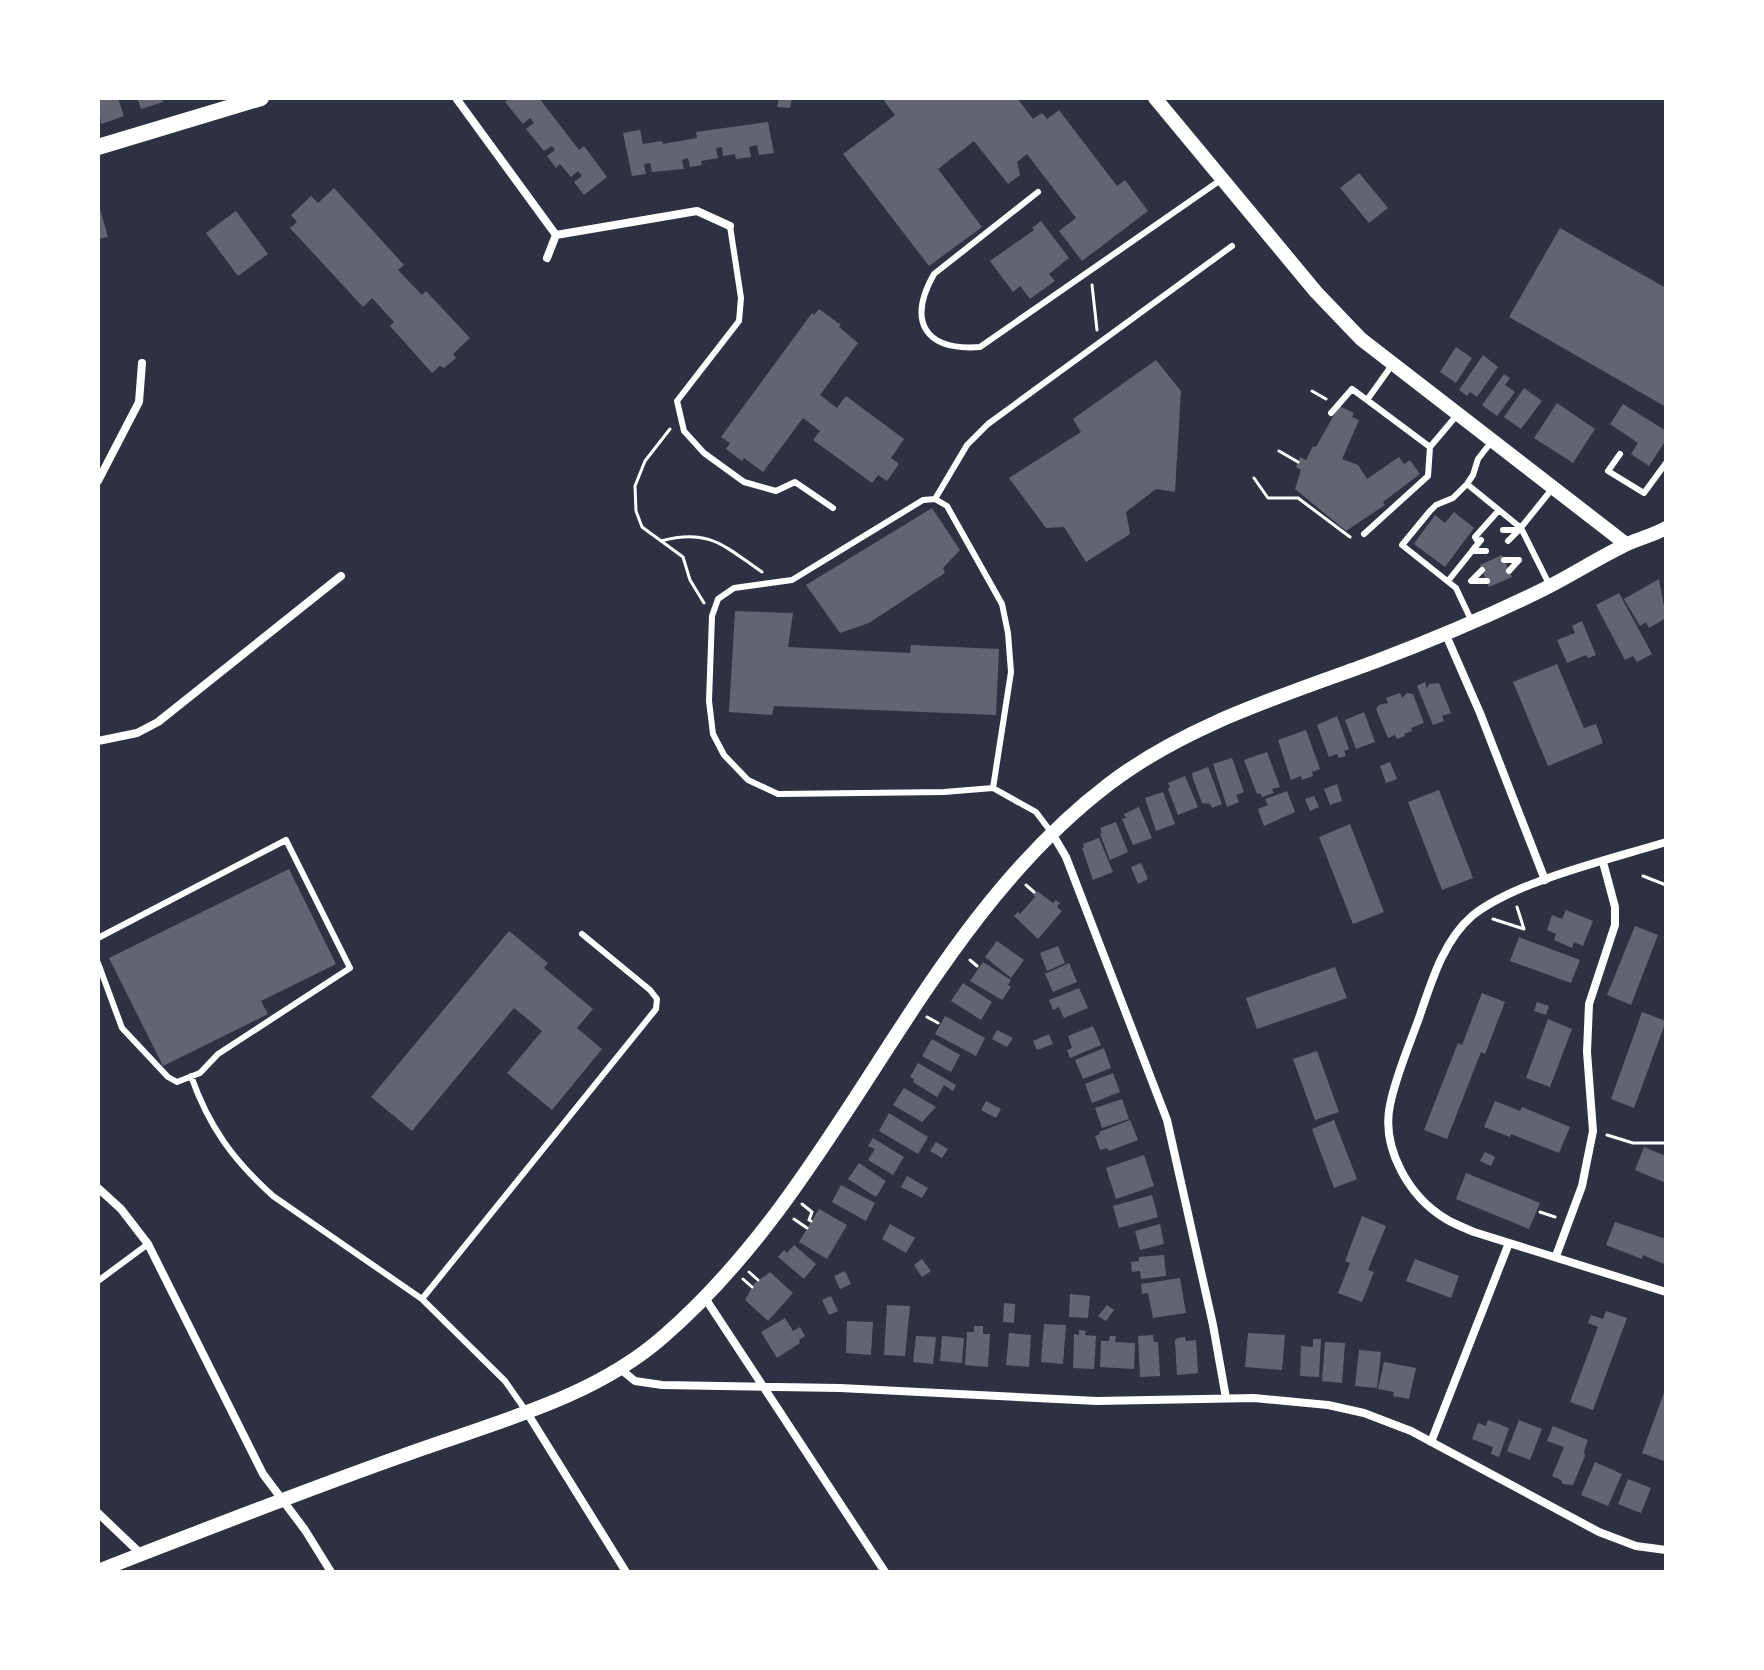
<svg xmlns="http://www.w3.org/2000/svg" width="1764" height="1670" font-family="Jost,sans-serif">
	<rect width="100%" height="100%" fill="#2d3142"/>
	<path fill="#626471" d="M98 98H118L124 116 101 124Z
		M137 98H162L163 102 141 109Z
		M510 98H539L579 150 584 146 607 177 584 195 574 182 582 176 578 171 571 177 560 164 556 168 547 156 555 150 552 146 544 151 526 129 534 123 530 118 523 124 505 102Z
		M779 98H792L790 108 777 107Z
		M888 98H1017L1033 119 1042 113 1047 119 1059 110 1117 186 1125 180 1148 211 1082 261 1059 231 1076 218 1027 154 1017 162 1020 175 1008 184 974 141 938 169 982 227 929 266 843 154 895 115 884 101Z
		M768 122 774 153 759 155 757 145 749 147 751 157 736 159 735 154 723 156 722 147 716 148 718 158 701 161 702 165 690 167 688 158 682 160 684 169 652 172 650 163 644 164 646 174 632 176 623 133 640 130 643 144 662 141 663 144 697 138 696 132Z
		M1359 173 1388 208 1369 223 1340 188Z
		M334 188 404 265 398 270 422 295 426 291 470 338 453 354 456 358 444 368 440 366 432 373 390 326 394 322 372 298 363 307 290 228 297 222 291 215 311 196 318 203Z
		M98 202 108 237 98 239Z
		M236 211 268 254 238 276 206 233Z
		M1041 221 1069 258 1049 274 1055 281 1030 299 1020 286 1013 292 990 261 1034 230 1032 228Z
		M1560 228 1666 288V407L1509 317Z
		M819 309 841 325 839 327 858 343 820 395 837 408 846 396 904 439 891 458 899 464 887 481 878 475 872 483 813 440 820 431 803 418 763 472 744 458 742 461 726 449 730 443 721 437 812 313 814 315Z
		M1456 347 1472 358 1456 383 1440 372Z
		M1483 355 1498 367 1477 397 1470 392 1467 396 1459 390Z
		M1156 360 1181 391 1175 492 1156 489 1126 512 1130 534 1086 562 1064 527 1046 528 1009 478 1081 432 1073 419Z
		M1504 374 1510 378 1505 385 1515 392 1497 416 1482 405Z
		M1524 388 1542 401 1521 429 1504 417Z
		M1557 403 1595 429 1573 463 1534 438Z
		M1623 404 1666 431V440L1649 466 1631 454 1638 443 1610 424Z
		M1339 406 1354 413 1352 417 1359 420 1342 459 1358 465 1367 479 1399 457 1404 464 1410 460 1420 474 1383 502 1385 505 1346 531 1295 489 1301 470 1296 467 1300 457 1306 460 1313 446 1316 447Z
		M932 508 960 550 943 568 945 573 869 623 840 633 806 585Z
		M1454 512 1474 528 1445 567 1414 544 1435 515 1445 523Z
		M1502 555 1512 577 1489 587 1480 565Z
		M1659 579 1666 618 1649 628 1646 622 1640 626 1624 599Z
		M1619 593 1652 654 1637 662 1633 656 1625 660 1596 605Z
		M735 611 793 613 788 647 910 653 911 645 999 649 996 715 774 706 772 715 729 712Z
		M1582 621 1596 655 1588 658 1586 655 1567 663 1557 640 1575 633 1572 626Z
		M1557 664 1584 728 1596 724 1603 743 1548 766 1513 682Z
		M1425 682 1427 688 1429 684 1439 683 1451 713 1442 716 1444 721 1433 725 1417 686Z
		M1400 693 1402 698 1407 693 1413 694 1424 723 1411 728 1412 731 1404 734 1405 736 1397 739 1395 735 1388 738 1376 709 1379 705 1388 703 1386 698Z
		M1364 712 1375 742 1356 749 1345 720Z
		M1337 716 1349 749 1344 751 1346 756 1339 758 1337 754 1329 757 1317 725Z
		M1306 730 1320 769 1312 772 1313 776 1302 780 1301 776 1291 780 1278 740Z
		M1267 752 1280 787 1272 789 1274 793 1262 797 1260 793 1257 794 1244 760Z
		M1232 758 1244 792 1236 795 1239 802 1227 807 1213 764Z
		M1390 762 1397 779 1386 783 1380 766Z
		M1208 767 1222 804 1212 808 1210 804 1202 803 1193 779 1192 773Z
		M1185 776 1198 807 1178 815 1168 789 1170 787 1168 783Z
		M1337 784 1342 801 1330 805 1324 789Z
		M1439 790 1473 878 1442 890 1408 802Z
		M1287 791 1295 812 1264 826 1258 809 1268 805 1265 799Z
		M1163 792 1175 824 1156 831 1145 798Z
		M1314 796 1319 807 1310 811 1305 799Z
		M1139 807 1152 838 1133 845 1122 819 1126 818 1124 814Z
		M1116 822 1128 852 1110 860 1100 834 1102 833 1100 828Z
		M1350 824 1384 912 1353 924 1319 837Z
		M1099 838 1113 872 1093 880 1082 848 1084 847 1083 844Z
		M1141 863 1148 879 1138 884 1131 867Z
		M289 869 336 964 261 1001 268 1014 163 1066 109 958Z
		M1037 891 1053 903 1056 900 1060 903 1057 907 1062 911 1038 939 1014 916 1018 912 1020 914 1035 897 1033 895Z
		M1566 910 1593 921 1583 946 1574 942 1572 948 1554 940 1556 934 1547 930 1552 915 1562 919Z
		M1635 926 1658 935 1631 1005 1607 995Z
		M509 931 548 963 544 968 593 1009 577 1028 602 1049 552 1110 507 1073 542 1031 514 1008 412 1131 371 1097Z
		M1519 937 1580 960 1571 983 1510 961Z
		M997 941 1024 960 1011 978 985 957Z
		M1058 946 1065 963 1047 971 1040 953Z
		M983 962 1011 980 1008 985 1011 987 1002 1000 970 981Z
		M1069 963 1077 982 1053 992 1045 974Z
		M1335 967 1347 998 1257 1029 1246 998Z
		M963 983 992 1002 981 1020 951 1001Z
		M1079 988 1088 1008 1064 1018 1059 1007 1053 1010 1049 1000Z
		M1482 993 1505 1002 1485 1054 1481 1052 1447 1139 1424 1130 1458 1043 1462 1045Z
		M1537 1002 1549 1006 1546 1015 1534 1011Z
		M1642 1012 1666 1021 1634 1108 1611 1099Z
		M945 1016 985 1038 976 1056 935 1034Z
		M1548 1019 1572 1029 1550 1087 1526 1078Z
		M1093 1026 1101 1045 1070 1058 1067 1050 1072 1048 1068 1036Z
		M997 1030 1013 1038 1007 1047 992 1039Z
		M1049 1034 1053 1044 1037 1050 1033 1041Z
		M932 1039 960 1055 951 1072 922 1056Z
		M1104 1048 1111 1068 1083 1079 1075 1060Z
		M1317 1051 1339 1112 1315 1120 1293 1059Z
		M918 1063 956 1085 953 1091 944 1085 937 1097 913 1082 914 1079 910 1077Z
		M1113 1073 1120 1092 1092 1103 1085 1084Z
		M904 1088 936 1107 922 1122 893 1105Z
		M1122 1099 1129 1119 1102 1128 1095 1108Z
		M986 1101 1001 1109 996 1118 981 1110Z
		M1495 1101 1520 1111 1522 1107 1570 1127 1559 1153 1511 1134 1510 1137 1484 1127Z
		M889 1113 928 1137 918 1154 879 1131Z
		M1130 1120 1138 1140 1109 1151 1107 1148 1100 1150 1095 1136 1100 1134 1099 1132Z
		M1334 1120 1357 1179 1334 1188 1312 1129Z
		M873 1138 904 1157 893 1175 868 1160 875 1149 868 1146Z
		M936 1142 948 1149 942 1158 930 1151Z
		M1644 1147 1666 1156V1183L1635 1170Z
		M1485 1152 1495 1157 1491 1166 1480 1161Z
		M1144 1155 1154 1186 1116 1199 1106 1168Z
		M859 1163 886 1181 876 1197 848 1179Z
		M1466 1173 1540 1203 1529 1229 1456 1199Z
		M907 1176 928 1188 922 1198 901 1187Z
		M841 1185 875 1203 866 1221 832 1202Z
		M1152 1195 1158 1217 1119 1228 1113 1206Z
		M819 1209 847 1225 827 1259 799 1242Z
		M1362 1216 1386 1226 1368 1270 1374 1272 1362 1302 1338 1293 1350 1263 1345 1261Z
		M1615 1222 1666 1239V1265L1643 1255 1642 1259 1606 1245Z
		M890 1224 915 1238 906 1253 882 1239Z
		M1160 1224 1164 1244 1140 1250 1135 1231Z
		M794 1245 816 1264 804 1279 778 1257 784 1250 787 1253Z
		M1164 1255 1166 1276 1141 1279 1140 1271 1132 1272 1131 1262 1139 1261V1257Z
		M922 1259 931 1271 922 1277 914 1265Z
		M1415 1259 1459 1276 1451 1298 1406 1281Z
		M845 1271 851 1284 840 1289 834 1276Z
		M770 1272 793 1293 768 1321 745 1300 754 1284Z
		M1180 1278 1186 1313 1153 1318 1148 1293 1142 1294 1141 1284Z
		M1070 1294 1090 1296 1088 1318 1069 1317Z
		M831 1296 838 1311 829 1315 822 1300Z
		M1004 1303 1015 1304 1014 1323 1003 1322Z
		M887 1305 910 1306 905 1356 884 1355Z
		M1107 1305 1114 1310 1106 1321 1098 1316Z
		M1606 1311 1627 1318 1593 1410 1570 1402 1598 1327 1588 1323 1591 1315 1603 1319Z
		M785 1318 793 1331 800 1327 805 1336 799 1340 800 1343 777 1358 761 1332Z
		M847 1321 873 1322 871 1355 846 1353Z
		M1044 1324 1066 1325 1063 1364 1041 1362Z
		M974 1326H983V1334H990L988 1367 965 1365 967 1332H974Z
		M1079 1330 1086 1331 1085 1335 1096 1336 1094 1369 1073 1368 1074 1334 1079 1335Z
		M1009 1333 1031 1335 1029 1367 1006 1365Z
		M1248 1333 1285 1335 1282 1370 1245 1367Z
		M1153 1335 1154 1342H1158L1160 1376 1140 1377 1138 1336Z
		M916 1336 936 1337 933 1364 913 1362Z
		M942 1336 964 1338 962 1363 940 1361Z
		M1110 1336H1116L1115 1342 1135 1343 1134 1369 1100 1367 1101 1341H1109Z
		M1185 1337 1186 1341 1196 1340 1198 1373 1177 1375 1175 1341 1177 1338Z
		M1313 1339H1321L1319 1377 1300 1376 1301 1346 1313 1347Z
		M1325 1342 1345 1343 1342 1383 1322 1381Z
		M1359 1350 1381 1352 1377 1388 1355 1386Z
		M1384 1362 1416 1368 1409 1399 1393 1396 1394 1392 1378 1389Z
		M1666 1387V1455L1664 1461 1642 1453Z
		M1488 1420 1509 1428 1499 1457 1491 1454 1493 1447 1472 1439 1478 1423 1486 1426Z
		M1519 1420 1542 1429 1530 1460 1507 1451Z
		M1553 1426 1588 1440 1584 1451 1585 1456 1573 1485 1563 1484 1561 1480 1552 1476 1564 1447 1547 1441Z
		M1595 1462 1622 1474 1608 1506 1581 1495Z
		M1628 1479 1651 1488 1641 1513 1618 1504Z"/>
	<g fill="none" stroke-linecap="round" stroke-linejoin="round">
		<path stroke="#fff" stroke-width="3" d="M1092 285 1097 330
			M1312 391 1326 399
			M670 429 645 461 635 486 636 511 642 527 683 557 690 580 704 603
			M1279 451 1298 462
			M1254 478 1268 498H1298L1350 537
			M661 541C709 528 724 546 762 572
			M1643 876 1666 885
			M1026 885 1034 892
			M1493 919 1524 929 1517 907
			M970 960 977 966
			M927 1017 938 1023
			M1607 1135 1633 1143H1666
			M802 1204 812 1212 809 1220 811 1221
			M1540 1212 1555 1217
			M794 1219 807 1228
			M749 1272 758 1280
			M743 1279 752 1287"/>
		<path stroke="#fff" stroke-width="6" d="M1038 192 934 274C907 322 925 351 980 347L1222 179
			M730 226 741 298 739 321 677 401 684 431 704 453 744 482 776 491 795 482 833 508
			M1392 365 1367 400 1430 447 1457 415
			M1331 413 1352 389 1367 400
			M1620 454 1608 471 1644 493 1666 463
			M1467 484 1521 528 1549 584
			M935 499 967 445 988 424 1232 246
			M1503 530H1519L1508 541
			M1519 530 1552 489
			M1364 534 1428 476 1430 447
			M1481 540 1472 551H1486
			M1478 542 1475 537 1499 510
			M1504 560H1519L1509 571
			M1482 570 1471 581H1487
			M1448 581 1472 551
			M1472 622 1456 588 1402 545 1430 511 1436 505 1453 498 1467 484 1473 475 1478 459 1492 441
			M993 788 1011 672 1008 633 1002 604 947 506 935 499 923 500 792 580 734 588 718 599 712 616 709 701 713 734 724 755 748 780 778 794 944 792 993 788 1036 812 1051 832
			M98 938 286 840 350 968 218 1054 200 1073 177 1082 168 1077 122 1028 98 963
			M191 1076C209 1127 233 1160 273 1196L422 1299 505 1381 526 1411
			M98 1281 148 1244
			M422 1299 656 1009 657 999 650 990 582 934"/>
		<path stroke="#fff" stroke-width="8" d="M456 98 556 235 547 258
			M556 235 697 211 730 226
			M98 481 139 402 142 363
			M1446 635 1480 713 1545 880
			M98 741 137 733 158 722 341 576
			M1053 835 1066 857 1167 1120 1213 1325 1226 1398
			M1666 842C1612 859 1515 881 1472 916 1443 941 1431 983 1419 1018 1409 1046 1396 1075 1390 1105 1381 1148 1409 1197 1446 1219 1454 1224 1465 1228 1474 1232L1666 1292
			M98 1188 121 1209 148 1244 263 1474 305 1530 331 1572
			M1556 1256 1582 1186 1593 1131 1587 1052 1589 1004 1615 925V907L1603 862
			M705 1298 885 1572
			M619 1368 635 1381 662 1385 840 1388 1097 1401 1254 1398 1328 1405 1364 1413 1411 1431 1599 1532 1636 1546 1666 1550
			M526 1411 626 1572
			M1431 1442 1509 1243
			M98 1513 141 1554"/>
		<path stroke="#fff" stroke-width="14" d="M1155 98 1316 292 1361 339 1626 544
			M98 1571C198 1532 298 1493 399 1457 488 1424 592 1400 664 1336 845 1179 917 930 1109 784 1188 724 1282 696 1374 662 1432 640 1489 616 1544 589 1570 576 1595 560 1621 547 1636 539 1652 536 1666 528"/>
		<path stroke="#fff" stroke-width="16" d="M98 147 261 98"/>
	</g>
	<rect width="1764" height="1670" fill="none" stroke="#ffffff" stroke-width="200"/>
</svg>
